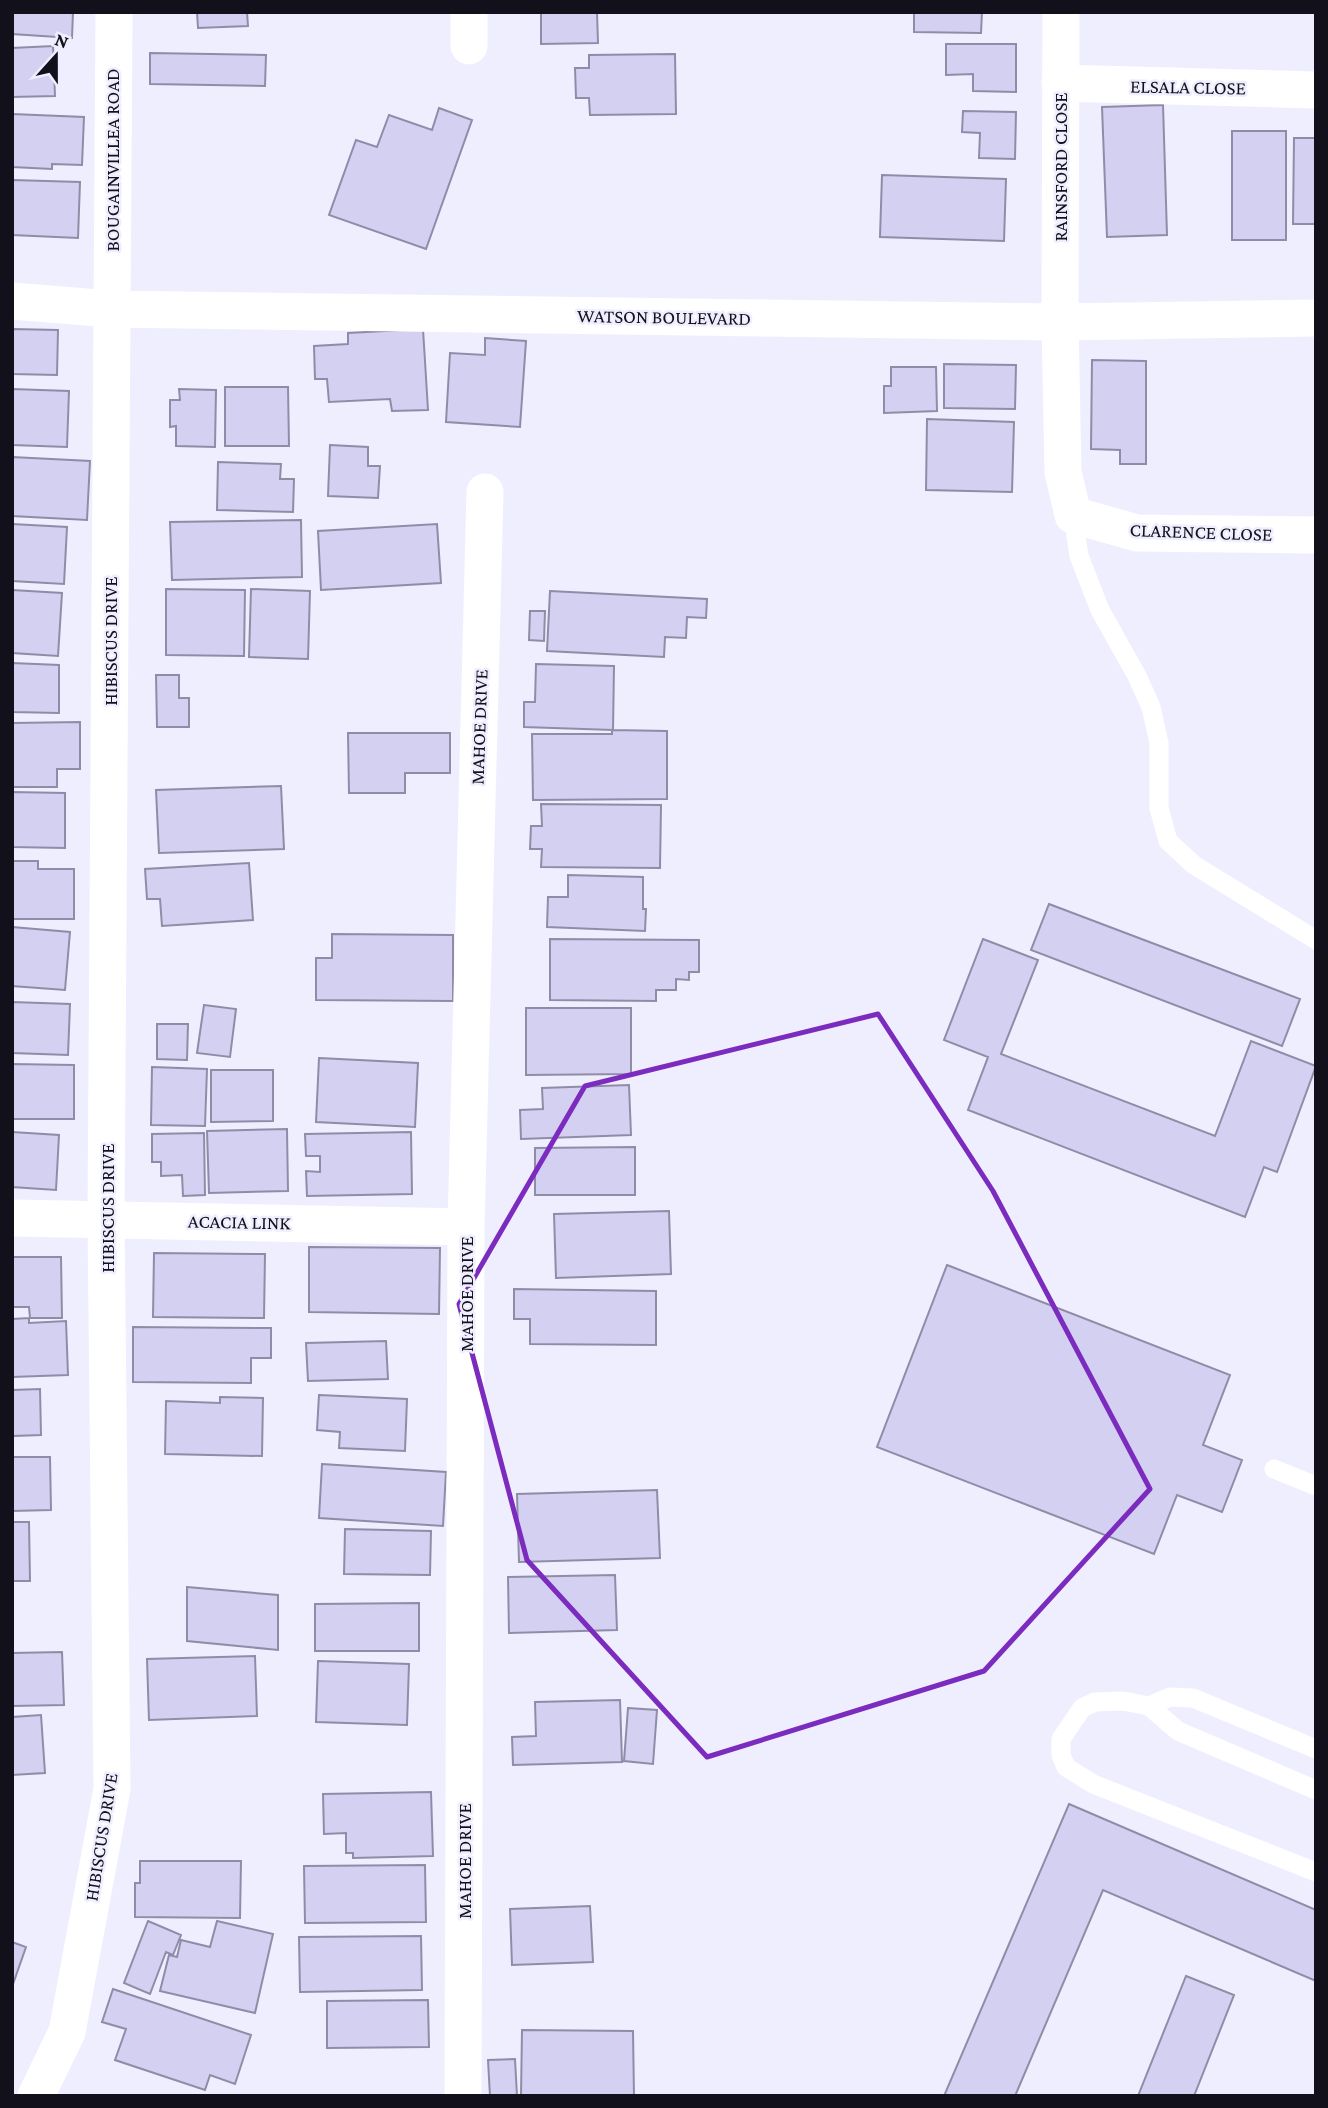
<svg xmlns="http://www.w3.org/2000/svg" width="1328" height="2108" font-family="'Crimson Pro',serif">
	<rect width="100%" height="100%" fill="#efeeff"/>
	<path fill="#d4d0f2" stroke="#908ca7" stroke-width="2" d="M12 12H73L72 38 12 34Z
		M197 12H247L248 26 198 28Z
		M541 12H597L598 43 541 44Z
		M914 12H982L981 33 914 32Z
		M946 44H1016V92L973 91V74L946 75Z
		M53 46 55 96 12 97V48Z
		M150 53 266 55 265 86 150 84Z
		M675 54 676 114 590 115 589 98H576L575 68H589V55Z
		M1163 105 1167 235 1107 237 1102 107Z
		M439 108 472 120 426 249 329 215 356 140 377 147 389 115 432 130Z
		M963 111 1016 112 1015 159 979 158 980 133 962 132Z
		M12 114 84 117 82 165 52 164V169L12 167Z
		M1232 131H1286V240H1232Z
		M1294 138H1316V224H1293Z
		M882 175 1006 179 1004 241 880 237Z
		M12 180 80 182 78 238 12 235Z
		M12 329 58 330 57 375 12 374Z
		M423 329 428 410 392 411 390 399 329 402 327 379H315L314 346 348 344V333Z
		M485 338 526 341 520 427 446 422 450 353 485 355Z
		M1092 360 1146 361V464H1120V450L1091 449Z
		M944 364 1016 365 1015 409 944 408Z
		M891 367H936L937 411 884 413V386H891Z
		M225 387H288L289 446H225Z
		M12 389 69 391 67 447 12 445Z
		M179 389 216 390 215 447 176 446V426L170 427V400H180Z
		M927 419 1014 422 1012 492 926 490Z
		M330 445 368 447V466H380L378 498 328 496Z
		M12 457 90 461 87 520 12 516Z
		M218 462 281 464 280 479H294L293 512 217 510Z
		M301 520 302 577 172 580 170 522Z
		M12 524 67 527 64 584 12 581Z
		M437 524 441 583 321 590 318 531Z
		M166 589 245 590 244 656 166 655Z
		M251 589 310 591 308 659 249 657Z
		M12 590 62 593 58 656 12 653Z
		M550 591 707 599 706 618 687 617 686 638 665 637 664 657 547 651Z
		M530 611H545L544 641 529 640Z
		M12 663 59 665V713L12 712Z
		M536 664 614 666 613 730 524 727V702H535Z
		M156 675H179V698H189V727H157Z
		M80 722V769H57V787H12V723Z
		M612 730 667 731V799L533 800 532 734H612Z
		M348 733H450V773H405V793H349Z
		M281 786 284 849 159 853 156 790Z
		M12 792 65 793V848L12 847Z
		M541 804 661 805 660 868 541 867 542 849H530L531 826H542Z
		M13 861H38V869H74V919H13Z
		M249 863 253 920 162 926 160 899H147L145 869Z
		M568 875 643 877V909H646L645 931 547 927 548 897H568Z
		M1049 904 1300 999 1282 1046 1031 950Z
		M12 927 70 932 65 990 12 986Z
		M332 934 453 935V1001L316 1000V958H332Z
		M550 939 699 940V972H689V980L676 979V990H656V1001L550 1000Z
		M983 939 1038 960 1001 1054 1215 1136 1251 1041 1316 1066 1277 1172 1264 1167 1245 1217 968 1110 988 1057 944 1040Z
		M12 1002 70 1004 68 1055 12 1053Z
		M204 1005 236 1009 230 1057 197 1053Z
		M526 1008H631V1074L526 1075Z
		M157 1024H188L187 1060 157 1059Z
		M319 1058 418 1063 415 1127 316 1122Z
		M12 1064 74 1065V1119H12Z
		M152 1067 207 1069 205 1126 151 1125Z
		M211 1070H273V1121L211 1122Z
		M629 1085 631 1135 521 1139 520 1110 543 1109 542 1088Z
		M287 1129 288 1191 209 1193 207 1131Z
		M12 1132 59 1135 56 1190 12 1187Z
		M411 1132 412 1194 307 1196 306 1171 320 1172V1156H306L305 1134Z
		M204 1133 205 1195 183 1196 182 1175 161 1176V1162H152V1134Z
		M635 1147V1195H535V1148Z
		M669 1211 671 1274 556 1278 554 1214Z
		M309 1247 440 1248 439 1314 309 1312Z
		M154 1253 265 1254 264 1318 153 1317Z
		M12 1257H61L62 1318H30L29 1307H12Z
		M947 1265 1230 1375 1203 1445 1242 1460 1222 1512 1177 1495 1154 1554 877 1447Z
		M514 1289 656 1291V1345L530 1344V1319H514Z
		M29 1318V1323L66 1321 68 1375 12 1377V1319Z
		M133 1327 271 1328V1358H251V1383L133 1382Z
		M386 1341 388 1379 308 1381 306 1343Z
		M40 1389 41 1435 13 1436 12 1448V1390Z
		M319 1395 407 1399 405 1451 339 1448 340 1432 317 1430Z
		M220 1397 263 1398 262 1456 165 1454 166 1401 220 1403Z
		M12 1457H50L51 1510 12 1511Z
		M322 1464 446 1472 443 1526 319 1518Z
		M657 1490 660 1558 519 1562 517 1494Z
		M12 1522H29L30 1581H12Z
		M345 1529 431 1531 430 1575 344 1574Z
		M615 1575 617 1630 509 1633 508 1577Z
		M187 1587 278 1595V1650L187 1641Z
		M419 1603V1651H315V1604Z
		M62 1652 64 1705 12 1706V1653Z
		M255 1656 257 1716 149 1720 147 1659Z
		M318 1661 409 1664 407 1725 316 1722Z
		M620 1700 622 1762 513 1765 512 1737 536 1736 535 1702Z
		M628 1708 657 1710 653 1764 624 1761Z
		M41 1715 45 1773 12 1775V1717Z
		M431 1792 433 1856 353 1858V1853H346V1833L324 1834 323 1794Z
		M1069 1804 1316 1910V1981L1103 1890 1015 2096H944Z
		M140 1861H241L240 1918 135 1917V1883H140Z
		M425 1865 426 1922 305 1923 304 1866Z
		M590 1906 593 1962 512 1965 510 1909Z
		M148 1921 181 1935 173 1955 166 1952 150 1994 124 1983Z
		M217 1921 273 1934 255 2013 160 1991 169 1955 177 1957 181 1940 210 1947Z
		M421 1936 422 1990 300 1992 299 1937Z
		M12 1942 26 1947 12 1987Z
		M1186 1976 1234 1995 1194 2096H1138Z
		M113 1989 251 2035 235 2084 210 2075 205 2090 115 2060 126 2029 102 2022Z
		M428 2000 429 2047 327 2048V2001Z
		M522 2030 633 2031 634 2096H521Z
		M515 2059 517 2096H490L488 2060Z"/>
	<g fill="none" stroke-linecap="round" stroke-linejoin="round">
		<path stroke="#fff" stroke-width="19" d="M1073 515 1079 556 1100 610 1137 676 1151 707 1159 743V808L1168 841 1194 865 1316 940
			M1274 1469 1316 1486
			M1149 1706 1178 1731 1316 1790
			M1316 1749 1193 1698 1170 1697 1149 1706 1123 1701 1095 1702 1082 1708 1061 1739V1755L1066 1767 1093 1784 1316 1872"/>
		<path stroke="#fff" stroke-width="37" d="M1061 12 1060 322 1063 472 1073 515 1137 533 1316 535
			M469 46V12
			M1060 83 1316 90
			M12 301 111 309 1060 322 1316 318
			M12 1218 466 1227
			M36 2096 67 2032 112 1789 106 1219 114 12
			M463 2096 466 1227 485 492"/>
	</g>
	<path fill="none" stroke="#7b2cbf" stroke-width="5" stroke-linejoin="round" d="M878 1014 993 1191 1150 1489 984 1671 707 1757 527 1560 459 1304 585 1086Z"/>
	<g text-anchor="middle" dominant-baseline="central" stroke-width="5" stroke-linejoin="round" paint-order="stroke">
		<g font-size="19" fill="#12101a" stroke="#efeeff">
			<text transform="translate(1188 87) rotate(1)">ELSALA CLOSE</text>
			<text transform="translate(112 160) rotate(-90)">BOUGAINVILLEA ROAD</text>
			<text transform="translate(1060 167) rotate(-90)">RAINSFORD CLOSE</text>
			<text transform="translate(664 317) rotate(1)">WATSON BOULEVARD</text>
			<text transform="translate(1201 532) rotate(2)">CLARENCE CLOSE</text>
			<text transform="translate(110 641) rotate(-90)">HIBISCUS DRIVE</text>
			<text transform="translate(479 727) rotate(-88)">MAHOE DRIVE</text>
			<text transform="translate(107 1208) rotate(-90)">HIBISCUS DRIVE</text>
			<text transform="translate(239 1222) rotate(1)">ACACIA LINK</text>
			<text transform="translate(466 1294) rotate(-90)">MAHOE DRIVE</text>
			<text transform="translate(101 1837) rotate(-81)">HIBISCUS DRIVE</text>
			<text transform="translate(464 1861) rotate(-90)">MAHOE DRIVE</text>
		</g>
	</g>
	<rect width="1328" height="2108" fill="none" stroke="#12101a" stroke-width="28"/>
	<g transform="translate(56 56) rotate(21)" stroke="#efeeff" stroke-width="5" paint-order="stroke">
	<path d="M0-5L12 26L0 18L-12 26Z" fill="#12101a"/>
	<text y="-10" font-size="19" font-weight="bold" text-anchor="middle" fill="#12101a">N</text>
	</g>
</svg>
